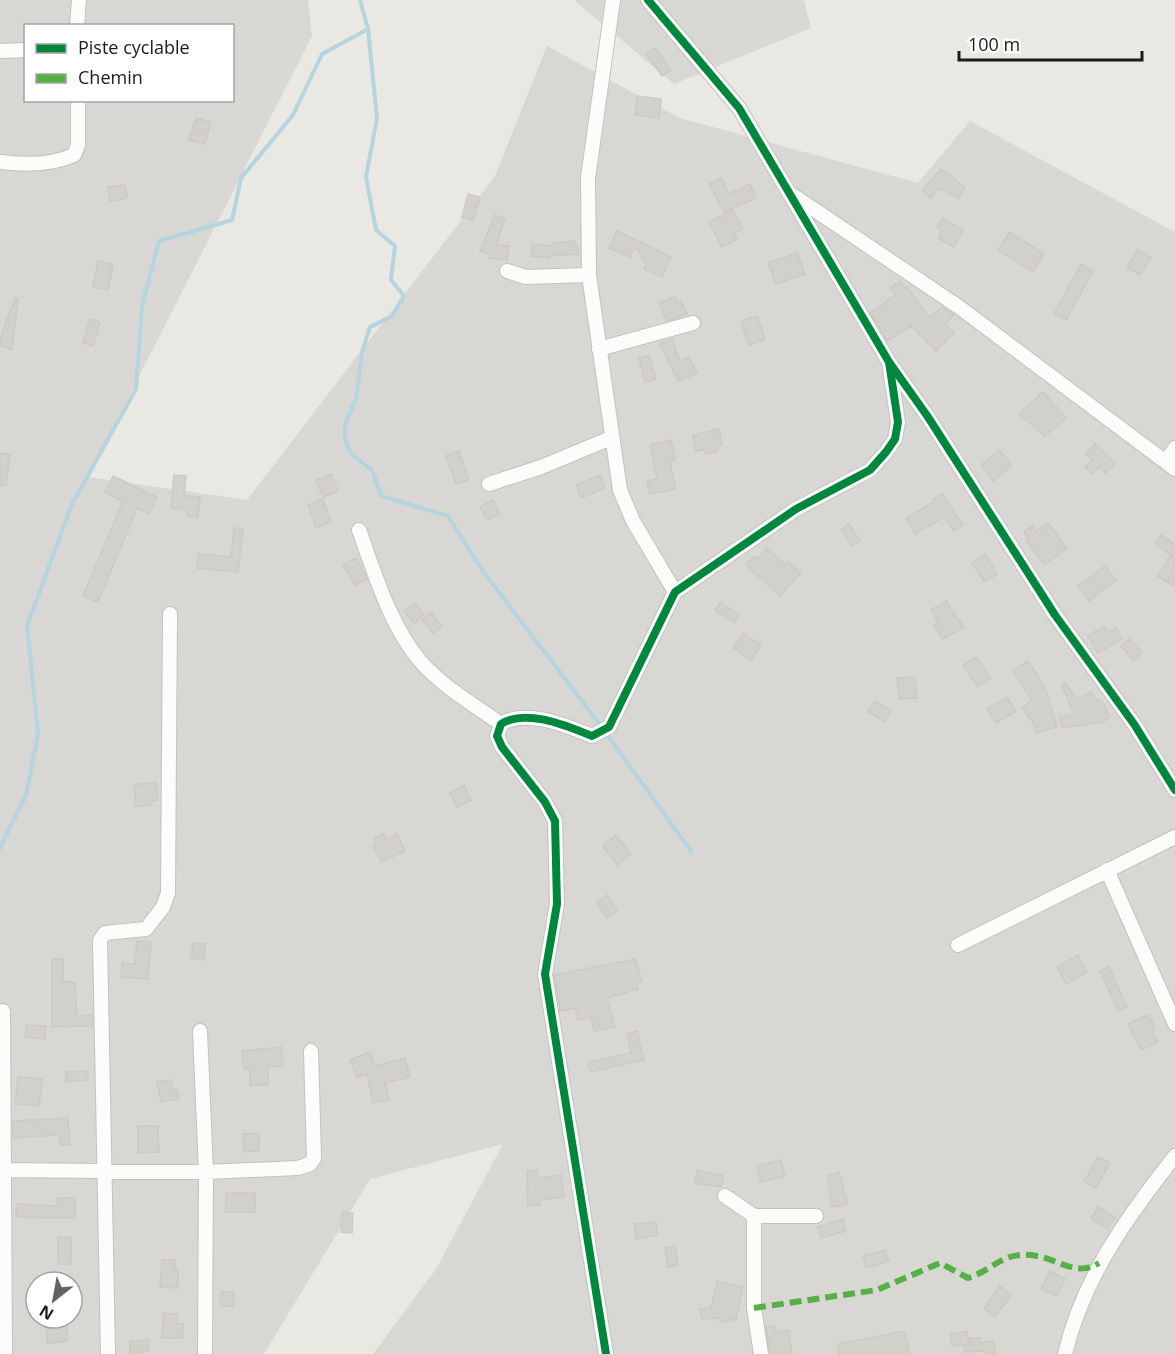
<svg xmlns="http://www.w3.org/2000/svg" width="1175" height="1354" font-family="'Open Sans',sans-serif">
	<rect width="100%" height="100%" fill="#eae8e2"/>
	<path fill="#d9d7d4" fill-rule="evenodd" d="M0 0H308L312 36 88 477 247 500 495 176 547 46 680 118 918 183 970 121 1175 232V1354H373L436 1269 503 1144 370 1179 264 1354H0ZM26 26H232V100H26ZM36 1282H72V1318H36Z
		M574 0H804L811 28 674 84Z"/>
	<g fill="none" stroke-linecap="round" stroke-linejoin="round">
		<path stroke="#b4d4df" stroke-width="4" d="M368 29 377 118 366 177 376 230 395 246 391 280 404 296 392 316 370 327 362 352 356 399 345 424V439L351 454 372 470 381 496 448 516 482 570 601 726
			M605 732 691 851
			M0 848 26 795 38 734 27 626 72 504 136 389 142 306 159 241 232 220 241 178 293 115 322 54 368 29 360 0"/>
	</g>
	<path fill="#d2d0cb" stroke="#cdc9c4" stroke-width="1.5" d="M655 48 671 70 662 76 646 54Z
		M637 96 661 99 659 118 635 115Z
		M196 118 211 122 205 144 189 140Z
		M941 169 965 187 958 199 940 188 931 198 922 191Z
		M721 178 729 194 750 184 756 198 724 212 709 184Z
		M125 185 128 198 110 201 108 187Z
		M468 194 480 197 473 221 462 217Z
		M733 210 743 229 734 233 737 239 722 247 709 222Z
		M495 215 505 219 496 245 509 246 507 260 489 258 490 254 480 251Z
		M942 218 963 230 954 247 938 238 942 231 937 227Z
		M617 231 671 257 662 277 644 269 646 265 637 249 630 252 631 258 609 248Z
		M1009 232 1044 254 1033 272 998 250Z
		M575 241 579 254 549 256V258L531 256 532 244 553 246V243Z
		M1138 249 1151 258 1140 275 1127 267Z
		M797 253 805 274 776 284 768 263Z
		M98 261 113 264 108 290 93 287Z
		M1081 264 1093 271 1066 320 1054 314Z
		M900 281 905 288 907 287 929 317 942 307 954 315 945 324 954 333 936 351 911 326 887 341 870 313 895 295 890 288Z
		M675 297 677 303 681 301 687 314 667 321 659 303Z
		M15 298 18 299 12 350 0 346V339Z
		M757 316 765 339 749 345 741 321Z
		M90 319 100 322 93 346 83 343Z
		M672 339 680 361 689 357 697 373 678 381 660 344Z
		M649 355 656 379 645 382 639 358Z
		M1043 392 1066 418 1045 436 1019 414Z
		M719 429 722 445 717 446 718 451 706 454 705 449 696 451 693 435Z
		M671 440 675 460 670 461 675 489 650 494 647 481 657 479 650 445Z
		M1095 444 1115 463 1105 473 1099 467 1093 474 1085 467 1092 460 1085 454Z
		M999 450 1012 465 993 481 981 465Z
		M459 451 469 480 456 484 446 456Z
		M0 453 10 455 6 485H0Z
		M331 474 338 491 323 497 316 480Z
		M174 475 186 476 184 496 200 497 198 517 187 516V509L171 508Z
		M600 475 605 488 581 498 576 485Z
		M113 476 157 497 149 514 137 508 98 602 83 596 123 501 105 492Z
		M942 494 963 525 954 531 944 517 915 534 906 518 935 501 933 499Z
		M323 499 331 522 316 527 308 505Z
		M493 500 500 514 487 520 480 507Z
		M1048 523 1067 548 1044 565 1026 540 1028 538 1024 532 1033 526 1036 532Z
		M849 524 860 541 852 546 841 529Z
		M234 528 243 529 238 572 197 568 198 554 231 557Z
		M1161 535 1175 545V587L1158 576 1171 555 1155 544Z
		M767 548 785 565 788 561 801 573 780 596 746 565 754 556 757 559Z
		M985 554 997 574 984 582 972 563Z
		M356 558 367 579 355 585 343 565Z
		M1105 566 1116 580 1089 601 1078 586Z
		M946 601 964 628 942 639 934 625 939 623 931 610Z
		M721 602 739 615 734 623 715 610Z
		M414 603 424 615 414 623 404 611Z
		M431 613 442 626 433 634 422 620Z
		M1104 626 1108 633 1116 628 1122 639 1098 653 1088 636Z
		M743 633 761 645 751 661 733 648Z
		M1129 639 1142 653 1134 661 1121 646Z
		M976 657 991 678 978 687 963 666Z
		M1028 661 1045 687 1057 727 1036 733 1034 724 1022 708 1032 700 1013 671Z
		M915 677 917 698 899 699 897 678Z
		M1065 683 1077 699 1091 692 1096 699 1102 701 1110 716 1103 722 1062 728 1060 717 1074 714 1062 685Z
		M1007 697 1016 711 996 723 987 709Z
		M875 701 891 711 885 722 868 712Z
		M156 782 158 800 152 801V805L136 807 134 785Z
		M464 785 471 800 457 807 450 793Z
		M384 834 386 840 397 834 405 851 381 862 373 845 377 844 374 838Z
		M616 835 631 854 618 865 602 846Z
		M608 895 617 912 606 918 597 901Z
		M137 941 151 942 148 979 121 977 122 963 135 964Z
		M193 943 205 944 204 960 191 958Z
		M1078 955 1087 972 1066 984 1057 967Z
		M52 959H63V981L75 983 77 1016 92 1015 93 1026 52 1027Z
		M635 959 642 981 636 983 638 989 607 998 615 1027 594 1031 591 1017 578 1020 575 1008 560 1011 554 975Z
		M1109 967 1127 1007 1118 1011 1100 971Z
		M1145 1016H1149L1155 1028 1151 1030 1158 1042 1141 1050 1128 1024Z
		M26 1025 46 1026 45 1039 25 1037Z
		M637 1031 644 1060 590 1072 588 1062 631 1053 627 1034Z
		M281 1047 283 1066 268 1067V1085H250V1068L244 1069 242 1051Z
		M370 1052 375 1066 405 1058 410 1077 385 1083 389 1100 373 1103 367 1074 357 1077 350 1060Z
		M88 1071V1080L66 1082V1072Z
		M18 1077 42 1079 39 1106 15 1104Z
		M171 1080 173 1090H177L179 1099 161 1102 157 1082Z
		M68 1118 70 1145H60L59 1135 13 1138V1121Z
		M138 1126H158L159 1152 138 1153Z
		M259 1133V1151L244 1152 243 1134Z
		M1098 1157 1110 1163 1096 1188 1084 1182Z
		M781 1160 785 1176 761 1182 757 1166Z
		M537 1170 538 1178 561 1175 564 1197 540 1200V1205L528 1206 527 1171Z
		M697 1170 723 1176 721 1187 695 1183Z
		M839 1172 848 1204 832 1207 828 1175Z
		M226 1193H255V1212H225Z
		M58 1198H75V1218L16 1217 17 1204 58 1206Z
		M1098 1207 1115 1217 1108 1229 1091 1218Z
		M342 1212 353 1213 352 1233 341 1232Z
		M843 1219 846 1231 821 1238 817 1227Z
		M656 1222 658 1235 636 1239 634 1224Z
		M58 1237H71V1264H58Z
		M675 1246 678 1265 668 1267 665 1248Z
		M885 1250 889 1261 866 1268 863 1256Z
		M162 1260H175V1269H178V1288L160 1287Z
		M1050 1271 1065 1279 1057 1296 1041 1289Z
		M717 1281 743 1287 736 1319 720 1322 719 1318 702 1319 700 1309 711 1308Z
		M1000 1286 1011 1295 995 1317 984 1308Z
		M221 1292H234L233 1306H220Z
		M163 1313 177 1314 176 1324H183L182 1338H162Z
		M47 1318H58V1325H67V1341L47 1344Z
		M775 1326V1332L789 1330 792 1354H770L766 1327Z
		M904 1331 910 1354H839L838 1344Z
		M967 1331 969 1344 952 1346 950 1334Z
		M970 1338H980V1343L993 1341 996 1354H985V1351L965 1352 964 1345 971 1344Z
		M149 1340V1351L130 1353V1341Z"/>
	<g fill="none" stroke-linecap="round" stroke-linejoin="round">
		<defs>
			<path id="minor" d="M613 0 588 178 589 275 620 490 633 521 675 592
				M648 0 739 108 889 362 928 417 1055 615 1134 724 1175 790
				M77 26 79 0
				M0 51 26 50
				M0 162C24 165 52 165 74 155L78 145V100
				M794 196 959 307 1175 469
				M507 271 526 277 589 275
				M599 349 693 323
				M1166 462 1175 448
				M489 484 541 467 611 438
				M359 530C375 574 390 626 421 662 443 687 474 705 501 724
				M1107 870 1175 1024
				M958 945 1175 837
				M3 1011 5 1354
				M200 1031 206 1172 205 1354
				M0 1170 206 1172 298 1168 310 1164 314 1158 311 1051
				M725 1196 754 1216H816
				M754 1216V1308L761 1354
				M108 1354 100 940 105 933 146 929 163 907 168 893 170 614
				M606 1354 545 974 557 904 555 821 545 802 502 747 497 736 501 724C526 708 567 726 592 736L609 727 675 592 796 509 870 470 886 452 895 439 898 422 889 362
				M1065 1354C1083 1278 1127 1217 1175 1156"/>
		</defs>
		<use href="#minor" stroke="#c2c2bf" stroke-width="16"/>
		<use href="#minor" stroke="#fcfcfb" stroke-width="14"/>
		<path stroke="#55b145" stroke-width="6" stroke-dasharray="12 6" stroke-linecap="butt" d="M754 1308 877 1290 940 1263 968 1278C996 1269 1002 1250 1037 1256 1061 1260 1075 1277 1099 1263"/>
		<defs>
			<path id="cycleway" d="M648 0 739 108 889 362 928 417 1055 615 1134 724 1175 790
				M606 1354 545 974 557 904 555 821 545 802 502 747 497 736 501 724C526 708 567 726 592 736L609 727 675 592 796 509 870 470 886 452 895 439 898 422 889 362"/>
		</defs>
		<use href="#cycleway" stroke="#fff" stroke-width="11"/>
		<use href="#cycleway" stroke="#00873e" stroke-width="8"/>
	</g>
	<rect x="24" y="24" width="210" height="78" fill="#ffffff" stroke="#a4a4a4" stroke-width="1.5"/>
	<rect x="36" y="44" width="30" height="9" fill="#00873e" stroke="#a4a4a4" stroke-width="1.5"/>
	<text x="78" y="54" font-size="18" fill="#1b1b1b">Piste cyclable</text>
	<rect x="36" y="74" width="30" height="9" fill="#55b145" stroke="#a4a4a4" stroke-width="1.5"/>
	<text x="78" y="84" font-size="18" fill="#1b1b1b">Chemin</text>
	<g transform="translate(54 1300) rotate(211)"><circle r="28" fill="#ffffff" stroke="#a4a4a4" stroke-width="1.5"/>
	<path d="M0-4.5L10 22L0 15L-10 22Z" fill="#636361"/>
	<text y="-9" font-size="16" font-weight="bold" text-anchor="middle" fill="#1b1b1b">N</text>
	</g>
	<path d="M959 51v9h183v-9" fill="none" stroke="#1b1b1b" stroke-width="3"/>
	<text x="968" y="51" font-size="18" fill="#1b1b1b" stroke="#ffffff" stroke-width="4.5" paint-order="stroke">100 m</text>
</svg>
